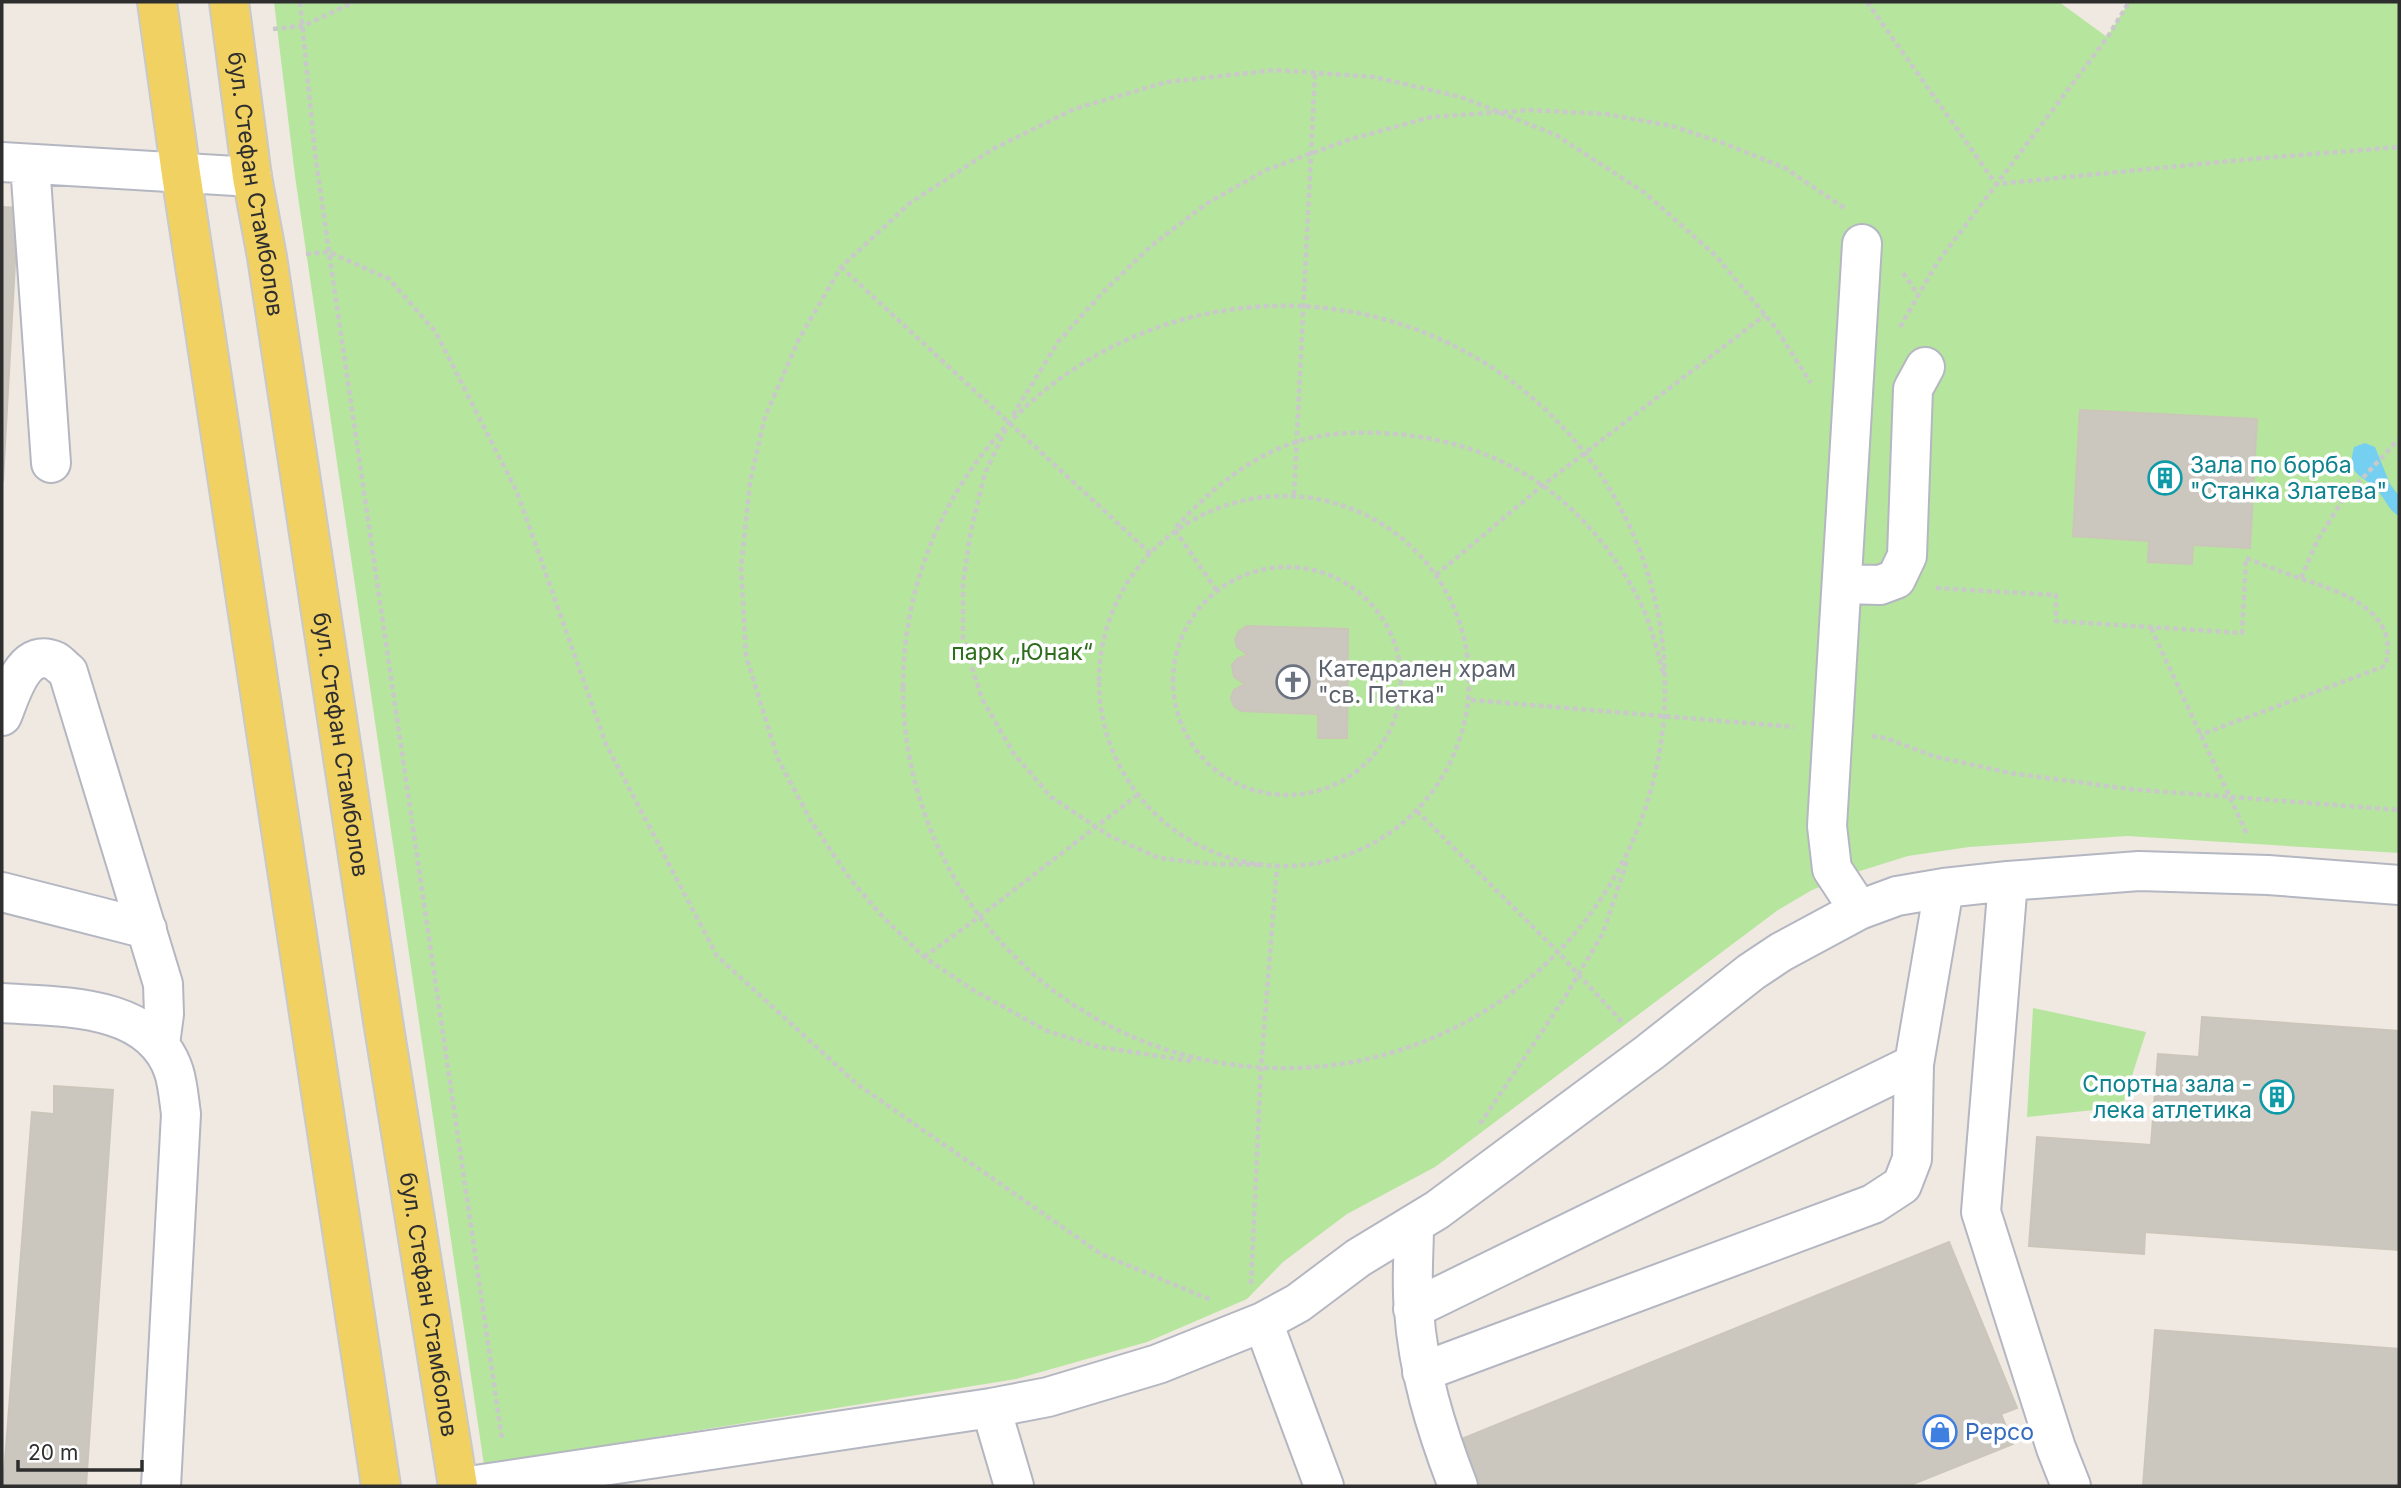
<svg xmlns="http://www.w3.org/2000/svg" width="2401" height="1488" font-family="Inter,sans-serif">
	<rect width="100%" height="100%" fill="#efe9e1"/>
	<path fill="#b6e59e" d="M274 2H2059L2107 37 2129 2H2399V853L2127 836 1969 847 1908 856 1860 871 1812 890 1778 910 1435 1167 1347 1214 1283 1262 1247 1299 1147 1342 1016 1379 484 1465 295 176Z
		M2033 1008 2146 1032 2122 1107 2027 1117Z"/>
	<path fill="#75cff0" d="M2365 443 2375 447 2390 484 2399 496V516C2388 510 2386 500 2378 491 2362 473 2346 477 2354 447Z"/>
	<path fill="#cbc7bf" stroke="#cbc5ba" stroke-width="2" d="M2 207 18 208 3 481H2Z
		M2080 410 2257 419 2250 548 2193 545 2192 564 2148 562 2149 541 2073 536Z
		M1247 626 1348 629 1347 738H1318V714L1241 711 1234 706 1231 698 1234 690 1245 684 1234 677 1232 665 1238 658 1248 655 1237 647 1235 639 1239 631Z
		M2202 1017 2399 1031V1250L2145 1232 2144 1254 2029 1246 2037 1137 2151 1145 2158 1054 2199 1057Z
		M54 1086 113 1090 86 1486H3L32 1112 54 1114Z
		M1949 1242 2017 1408 2001 1414 2013 1444 1908 1486H1478L1459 1440Z
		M2155 1330 2399 1349V1486H2143Z"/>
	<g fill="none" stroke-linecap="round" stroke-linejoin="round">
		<defs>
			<path id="minor" d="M2 162 252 177
				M30 164 51 463
				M1842 584 1880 585 1896 579 1907 556 1913 389 1925 367
				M2 716C11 695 23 646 55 661 59 663 64 669 68 672L163 984 164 1014 160 1044
				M2008 881 1981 1212 2056 1448 2071 1486
				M2 892 147 929
				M1859 910 1832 869 1827 826 1862 244
				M2 1003C60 1007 152 1003 174 1072 178 1085 179 1100 181 1114L161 1486
				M1414 1224C1414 1253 1411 1282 1414 1310 1418 1371 1436 1429 1458 1486
				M1413 1309 1914 1064
				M1263 1322 1324 1486
				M1422 1372 1873 1204 1902 1185 1912 1159 1914 1064 1944 888
				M991 1408 1014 1486
				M469 1486 991 1408 1048 1397 1158 1364 1263 1322 1298 1303 1358 1258 1437 1210 1650 1052 1751 972 1781 952 1859 910 1897 896 1944 888 2008 881 2139 871 2268 875 2399 885"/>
			<g id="major">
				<path d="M157 2 181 174 381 1486"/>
				<path id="s1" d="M229 2 252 177 267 257 383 1021 458 1486"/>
			</g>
		</defs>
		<use href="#minor" stroke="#b4b7c1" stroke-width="42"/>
		<use href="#major" stroke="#c9c9c9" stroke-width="42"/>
		<path stroke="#c9c9c9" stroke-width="4.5" stroke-dasharray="5 3.5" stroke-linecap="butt" d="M300 2 315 153 329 252 502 1439
			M1867 2 1996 184 2251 159 2399 147
			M273 29 303 26 354 2
			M306 254 329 252 389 279 435 331 517 492 606 744 717 956 857 1084 1101 1254 1211 1300
			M841 267 1151 554
			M1903 273 1919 296
			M903 687a381 381 0 1 1 762 0a381 381 0 1 1-762 0Z
			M1900 327 1937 263 2107 38 2129 2
			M1013 415 1058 342 1103 292 1151 246 1206 204 1266 170 1348 140 1431 117 1529 110 1606 114 1672 126 1723 143 1785 168 1846 209
			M1006 429 985 473 971 530 963 583V639L982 699 1014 754 1051 797 1110 836 1159 858 1212 864 1260 865
			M1294 495 1315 73
			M1099 681a185 185 0 1 1 370 0a185 185 0 1 1-370 0Z
			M1176 527C1209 491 1249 457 1296 442 1322 433 1353 432 1380 433 1498 438 1585 496 1639 600 1651 623 1657 651 1664 676
			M1175 530 1217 591
			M1173 681a114 114 0 1 1 228 0a114 114 0 1 1-228 0Z
			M1436 575 1543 485 1765 315
			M2301 578 2317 541 2344 498 2399 439
			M1936 588 2056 595V621L2242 633 2246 558C2267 566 2287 574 2308 581 2344 593 2401 613 2385 666L2200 735
			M2151 628 2247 834
			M1471 700 1794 727
			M1872 736 1886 738 1933 756 2010 773 2129 789 2399 810
			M1417 811 1558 952 1623 1023
			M924 957 979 917 1136 796
			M1191 1061 1099 1047 1047 1031 973 990 924 957 882 916 850 879 811 821 778 759 746 656 741 567 750 482 765 417 799 339 841 267 910 203 993 149 1074 109 1167 82 1276 70 1374 77 1461 97 1556 135 1645 193 1716 256 1775 327 1811 383
			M1480 1124 1565 997 1603 933 1628 858
			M1251 1284 1261 1067 1277 866"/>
		<use href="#minor" stroke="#fff" stroke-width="38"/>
		<use href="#major" stroke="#f2d163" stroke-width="38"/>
	</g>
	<defs>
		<symbol id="building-ring" viewBox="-11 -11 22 22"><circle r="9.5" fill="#fff" stroke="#0f9aa8" stroke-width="1.5"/><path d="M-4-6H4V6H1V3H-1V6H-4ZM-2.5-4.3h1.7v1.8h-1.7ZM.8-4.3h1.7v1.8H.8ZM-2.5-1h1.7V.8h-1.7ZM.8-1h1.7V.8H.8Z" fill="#0f9aa8"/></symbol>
		<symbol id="church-ring" viewBox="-11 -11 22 22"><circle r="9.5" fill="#fff" stroke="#6b7280" stroke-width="1.5"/><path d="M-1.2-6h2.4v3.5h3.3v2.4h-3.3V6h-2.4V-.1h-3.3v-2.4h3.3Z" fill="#6b7280"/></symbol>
		<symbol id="shop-ring" viewBox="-11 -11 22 22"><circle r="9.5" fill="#fff" stroke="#3f7fe0" stroke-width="1.5"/><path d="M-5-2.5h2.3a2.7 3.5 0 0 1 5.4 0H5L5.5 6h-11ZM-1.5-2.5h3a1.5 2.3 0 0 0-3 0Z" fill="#3f7fe0"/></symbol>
	</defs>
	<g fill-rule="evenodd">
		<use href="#building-ring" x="2146" y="459" width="38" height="38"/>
		<use href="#church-ring" x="1274" y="663" width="38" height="38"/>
		<use href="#building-ring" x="2258" y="1078" width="38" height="38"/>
		<use href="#shop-ring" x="1921" y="1413" width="38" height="38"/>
	</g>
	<g text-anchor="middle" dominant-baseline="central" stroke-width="7" stroke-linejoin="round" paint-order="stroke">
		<g font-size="23" fill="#2e2e2e" stroke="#fff">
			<text stroke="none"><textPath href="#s1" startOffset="184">бул. Стефан Стамболов</textPath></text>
			<text stroke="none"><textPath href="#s1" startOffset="751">бул. Стефан Стамболов</textPath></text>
			<text stroke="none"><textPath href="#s1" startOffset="1318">бул. Стефан Стамболов</textPath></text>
		</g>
		<g font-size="23" fill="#0d838f" stroke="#fff" text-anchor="start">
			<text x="2190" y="465">Зала по борба<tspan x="2190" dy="26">"Станка Златева"</tspan></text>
			<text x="2252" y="1084" text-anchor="end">Спортна зала -<tspan x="2252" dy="26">лека атлетика</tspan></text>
		</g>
		<g font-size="23" fill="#2c6e1b" stroke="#fff">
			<text x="1022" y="652">парк „Юнак“</text>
		</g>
		<g font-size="23" fill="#5b616d" stroke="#fff" text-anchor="start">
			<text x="1318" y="669">Катедрален храм<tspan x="1318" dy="26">"св. Петка"</tspan></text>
		</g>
		<g font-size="23" fill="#366cbe" stroke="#fff" text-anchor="start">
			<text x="1965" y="1432">Pepco</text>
		</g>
	</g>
	<rect width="2401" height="1488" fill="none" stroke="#2e2e2e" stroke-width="7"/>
	<path d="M18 1460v10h124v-10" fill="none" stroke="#2e2e2e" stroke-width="3.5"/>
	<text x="28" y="1460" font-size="21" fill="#2e2e2e" stroke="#ffffff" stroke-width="5" paint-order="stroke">20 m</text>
</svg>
